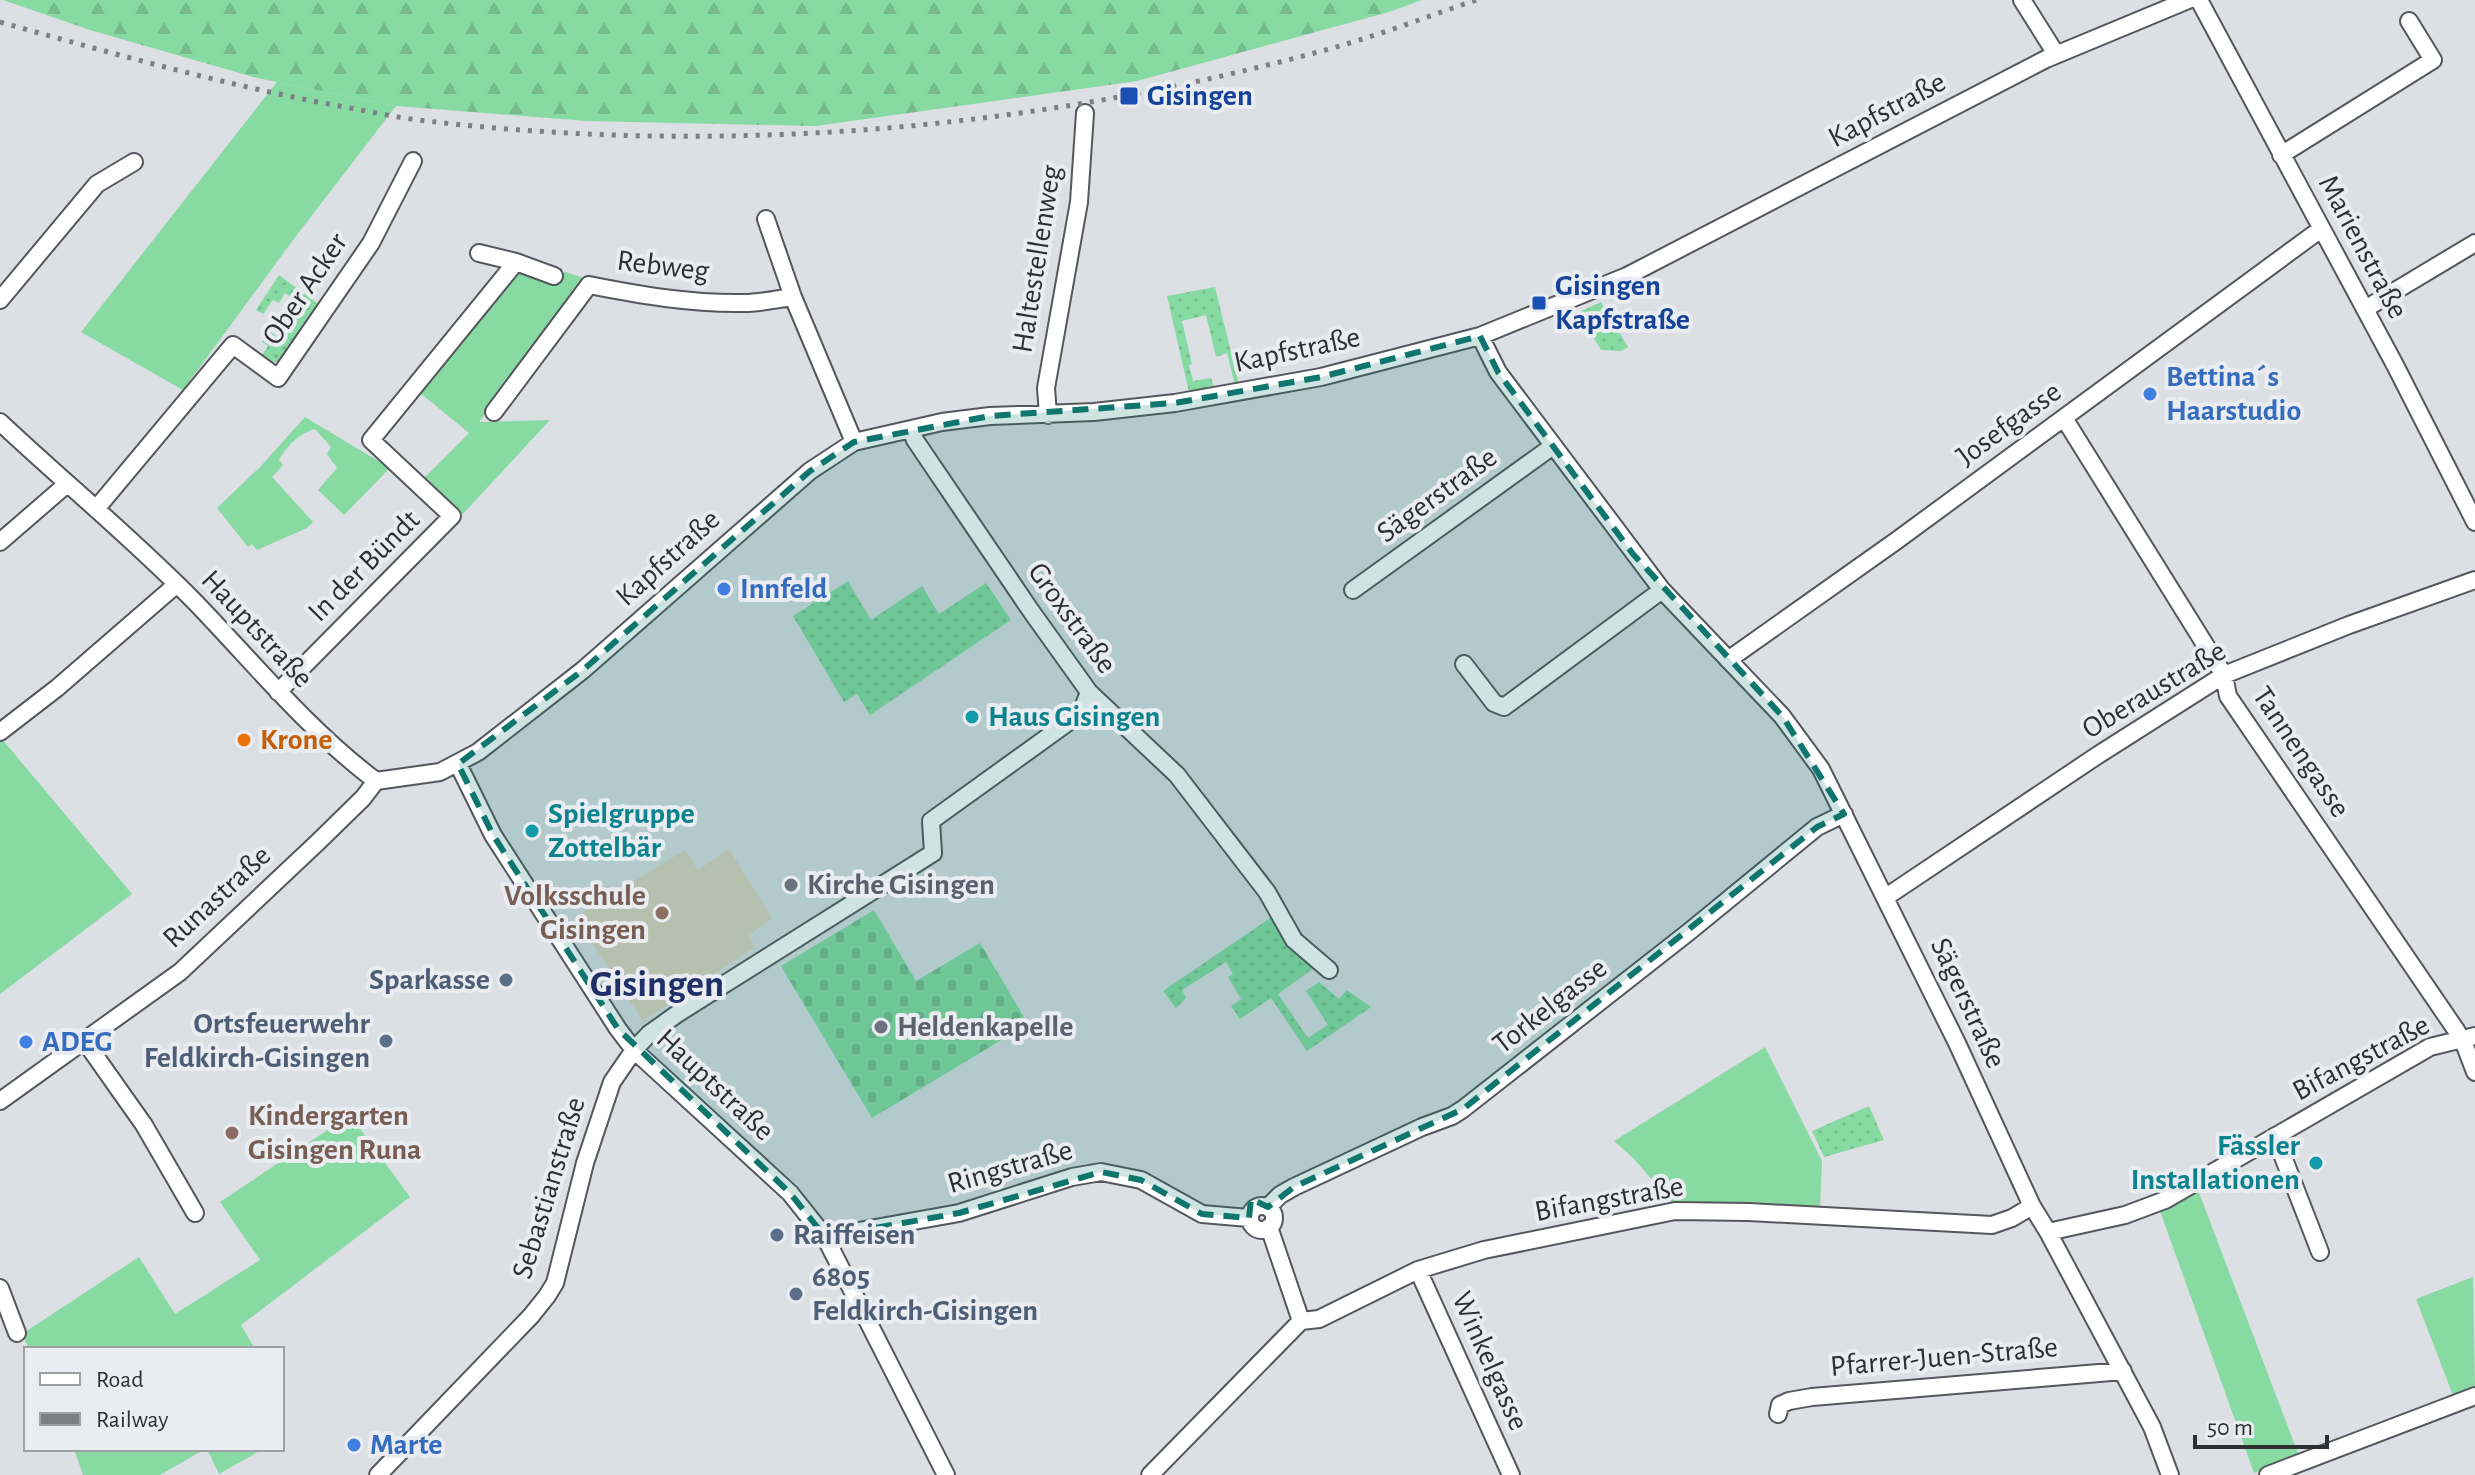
<svg xmlns="http://www.w3.org/2000/svg" width="2475" height="1475" font-family="'Alegreya Sans',sans-serif">
	<defs>
		<pattern id="forest-firs" width="22" height="20" patternUnits="userSpaceOnUse" patternTransform="scale(2)"><rect width="22" height="20" fill="#87daa2"/><path d="M5 1l3.5 6h-7zM16 11l3.5 6h-7z" fill="#75bb8c"/></pattern>
		<pattern id="cemetery-stones" width="16" height="16" patternUnits="userSpaceOnUse" patternTransform="scale(2)"><rect width="16" height="16" fill="#87daa2"/><path d="M2 7V4a2 2 0 0 1 4 0v3zM10 15v-3a2 2 0 0 1 4 0v3z" fill="#75bb8c"/></pattern>
		<pattern id="park-dots" width="8" height="8" patternUnits="userSpaceOnUse" patternTransform="scale(2)"><rect width="8" height="8" fill="#87daa2"/><path d="M2 2h.1M6 6h.1" fill="none" stroke="#75bb8c" stroke-width="1.8" stroke-linecap="round"/></pattern>
	</defs>
	<rect width="100%" height="100%" fill="#dcdfe4"/>
	<path fill="#dfd4bf" d="M729 849 772 918 749 936 755 947 643 1021 575 917 685 850 698 870Z"/>
	<path fill="#87daa2" d="M277 82 396 106 293 240 183 390 81 332Z
		M520 272 553 280 565 272 588 279 479 422 550 420 461 516 422 480 469 433 419 392 513 274Z
		M305 417 390 468 344 515 318 490 337 468 327 454 331 447 315 429C299 433 287 446 279 460L283 465 272 477 313 522 307 528 257 550 252 544 248 547 217 508 261 466Z
		M1 738 132 894 0 994V739Z
		M1765 1047 1822 1161 1820 1209 1673 1204 1634 1159 1614 1141Z
		M350 1115 410 1197 241 1325 255 1349H29L22 1334 139 1257 175 1314 260 1260 220 1202Z
		M2198 1190 2299 1456 2254 1473 2160 1211Z
		M2473 1277 2475 1390 2454 1398 2416 1299Z
		M74 1449H205L160 1475H83Z
		M207 1449H263L219 1474Z"/>
	<path fill="url(#forest-firs)" d="M3 0H1422L1389 12 1137 81 815 126 587 121 396 106 257 78 90 30Z"/>
	<path fill="url(#cemetery-stones)" d="M874 910 916 981 980 943 1028 1024 872 1118 781 966Z"/>
	<path fill="url(#park-dots)" d="M279 275 321 306 283 360 268 364 259 359 268 346 262 342 269 331 282 340 305 306 285 293 279 303 273 300 263 314 256 310Z
		M1215 287 1239 384 1235 385 1227 353 1216 357 1206 315 1182 321 1192 364 1189 365 1193 381 1211 378 1214 387 1189 392 1167 296Z
		M1601 302 1628 347 1621 351 1601 350 1581 317 1579 312Z
		M848 581 871 620 922 586 939 614 986 583 1011 620 870 715 857 694 844 702 793 616Z
		M1273 916 1285 941 1314 968 1278 994 1308 1038 1328 1025 1306 991 1319 982 1339 999 1347 990 1371 1007 1307 1051 1271 998 1240 1019 1231 1006 1241 999 1228 977 1233 974 1226 962 1182 990 1186 998 1176 1008 1163 991Z
		M1869 1106 1884 1140 1824 1157 1812 1131Z"/>
	<g fill="none" stroke-linecap="round" stroke-linejoin="round">
		<defs>
			<path id="minor" d="M2022 0 2056 54
				M2199 0 2395 365 2475 522
				M2281 155 2433 60 2409 21
				M766 219 793 297 854 442
				M479 253 516 262 554 276
				M0 300 97 184 134 162
				M2365 309 2475 243
				M1480 336 1498 372 1662 590 1782 716 1821 769 1957 1043 2032 1206 2048 1232 2152 1427 2170 1475
				M494 412 589 285C639 295 692 304 744 303 760 303 777 299 793 297
				M1048 415 1046 388 1079 202 1085 113
				M2064 418 2224 675 2228 696 2456 1030 2465 1046 2475 1072
				M0 422C64 482 132 538 194 601 253 662 307 729 376 781L440 772 478 752 583 670 810 471 854 442 942 422 990 416 1094 412 1175 403 1321 377 1480 336 1627 276 2046 59 2188 0
				M911 429 915 440 1031 611 1089 692 1177 775 1267 892 1294 940 1329 970
				M96 509 233 345 278 378 371 243 413 161
				M0 542 67 484
				M1353 590 1553 446
				M1728 660 1896 541 2321 229
				M1464 664 1494 703 1504 707 1662 590
				M278 692 452 516 371 440 516 262
				M0 732 57 688 177 584
				M458 764 493 835 618 1029 634 1050 790 1193 825 1237 946 1475
				M1886 897 2098 755 2224 675 2349 625 2475 580
				M84 1040 144 1125 195 1213
				M0 1101 180 972 318 842 363 798 376 781
				M2275 1136 2320 1252
				M1250 1218a12 12 0 1 1 24 0a12 12 0 1 1-24 0Z
				M1268 1207 1280 1195 1294 1187 1422 1127 1452 1116 1463 1109 1690 931 1817 827 1844 814
				M1269 1227 1301 1321
				M2048 1232 2125 1215 2165 1200 2430 1047 2475 1036
				M825 1237 959 1213 1072 1177 1101 1172 1141 1180 1202 1214 1249 1218
				M1418 1270 1511 1475
				M0 1288 17 1333
				M1301 1321 1319 1319 1418 1270 1484 1250 1675 1211 1749 1212 1992 1225 2012 1218 2032 1206
				M1778 1414 1780 1405 1789 1401 1812 1397 2123 1371
				M378 1475 531 1316 547 1296 555 1283 585 1163 612 1082 634 1050 649 1034 677 1014 933 853 931 821 1081 713 1089 692
				M1150 1475 1301 1321
				M2268 1475 2475 1396"/>
		</defs>
		<use href="#minor" stroke="#55575c" stroke-width="20"/>
		<use href="#minor" stroke="#fff" stroke-width="16"/>
		<path stroke="#7e7f83" stroke-width="5" stroke-dasharray="4 8" stroke-linecap="butt" d="M0 22C114 54 228 86 345 107 372 112 399 118 427 121 725 156 1029 130 1318 52 1371 38 1424 18 1476 0"/>
	</g>
	<path fill="#0f766e" fill-opacity="0.2" stroke="#0f766e" stroke-width="6" stroke-dasharray="16 10" stroke-linejoin="round" d="M1480 336 1498 372 1633 554 1783 717 1844 814 1817 827 1463 1109 1294 1187 1268 1207 1251 1199 1249 1218 1202 1214 1141 1180 1101 1172 959 1213 825 1237 790 1193 618 1029 493 835 458 764 583 670 810 471 854 442 990 416 1175 403 1321 377Z"/>
	<g fill="#1a4fb4" stroke="#e9ecf1" stroke-width="3">
		<rect x="1119" y="86" width="20" height="20" rx="4"/>
		<rect x="1531" y="295" width="16" height="16" rx="4"/>
	</g>
	<g fill="#3f7fe0" stroke="#e9ecf1" stroke-width="3">
		<circle cx="2150" cy="394" r="8"/>
		<circle cx="724" cy="589" r="8"/>
		<circle cx="26" cy="1042" r="8"/>
		<circle cx="354" cy="1445" r="8"/>
	</g>
	<g fill="#0f9aa8" stroke="#e9ecf1" stroke-width="3">
		<circle cx="972" cy="717" r="8"/>
		<circle cx="532" cy="831" r="8"/>
		<circle cx="2316" cy="1163" r="8"/>
	</g>
	<circle fill="#e8710a" stroke="#e9ecf1" stroke-width="3" cx="244" cy="740" r="8"/>
	<g fill="#6b7280" stroke="#e9ecf1" stroke-width="3">
		<circle cx="791" cy="885" r="8"/>
		<circle cx="881" cy="1027" r="8"/>
	</g>
	<g fill="#8d6e63" stroke="#e9ecf1" stroke-width="3">
		<circle cx="662" cy="913" r="8"/>
		<circle cx="232" cy="1133" r="8"/>
	</g>
	<g fill="#5c6f8a" stroke="#e9ecf1" stroke-width="3">
		<circle cx="506" cy="980" r="8"/>
		<circle cx="386" cy="1041" r="8"/>
		<circle cx="777" cy="1235" r="8"/>
		<circle cx="796" cy="1294" r="8"/>
	</g>
	<g text-anchor="middle" dominant-baseline="central" stroke-width="8" stroke-linejoin="round" paint-order="stroke">
		<g font-size="30" font-weight="bold" fill="#164399" stroke="#e9ecf1" text-anchor="start">
			<text x="1147" y="96">Gisingen</text>
			<text x="1555" y="286">Gisingen<tspan x="1555" dy="34">Kapfstraße</tspan></text>
		</g>
		<g font-size="30" fill="#2e2f31" stroke="#e9ecf1">
			<text transform="translate(1887 110) rotate(-28)">Kapfstraße</text>
			<text transform="translate(2363 247) rotate(62)">Marienstraße</text>
			<text transform="translate(1037 259) rotate(-81)">Haltestellenweg</text>
			<text transform="translate(663 266) rotate(7)">Rebweg</text>
			<text transform="translate(305 289) rotate(-56)">Ober Acker</text>
			<text transform="translate(1297 350) rotate(-12)">Kapfstraße</text>
			<text transform="translate(2009 424) rotate(-36)">Josefgasse</text>
			<text transform="translate(1437 495) rotate(-36)">Sägerstraße</text>
			<text transform="translate(668 558) rotate(-42)">Kapfstraße</text>
			<text transform="translate(364 566) rotate(-45)">In der Bündt</text>
			<text transform="translate(1072 618) rotate(54)">Groxstraße</text>
			<text transform="translate(257 629) rotate(47)">Hauptstraße</text>
			<text transform="translate(2154 690) rotate(-31)">Oberaustraße</text>
			<text transform="translate(2301 752) rotate(56)">Tannengasse</text>
			<text transform="translate(217 897) rotate(-43)">Runastraße</text>
			<text transform="translate(1968 1003) rotate(65)">Sägerstraße</text>
			<text transform="translate(1550 1006) rotate(-38)">Torkelgasse</text>
			<text transform="translate(2361 1058) rotate(-28)">Bifangstraße</text>
			<text transform="translate(715 1085) rotate(43)">Hauptstraße</text>
			<text transform="translate(1010 1167) rotate(-16)">Ringstraße</text>
			<text transform="translate(549 1188) rotate(-73)">Sebastianstraße</text>
			<text transform="translate(1609 1199) rotate(-10)">Bifangstraße</text>
			<text transform="translate(1944 1357) rotate(-5)">Pfarrer-Juen-Straße</text>
			<text transform="translate(1490 1361) rotate(66)">Winkelgasse</text>
		</g>
		<g font-size="30" font-weight="bold" fill="#366cbe" stroke="#e9ecf1" text-anchor="start">
			<text x="2166" y="377">Bettina´s<tspan x="2166" dy="34">Haarstudio</tspan></text>
			<text x="740" y="589">Innfeld</text>
			<text x="42" y="1042">ADEG</text>
			<text x="370" y="1445">Marte</text>
		</g>
		<g font-size="30" font-weight="bold" fill="#0d838f" stroke="#e9ecf1" text-anchor="start">
			<text x="988" y="717">Haus Gisingen</text>
			<text x="548" y="814">Spielgruppe<tspan x="548" dy="34">Zottelbär</tspan></text>
			<text x="2300" y="1146" text-anchor="end">Fässler<tspan x="2300" dy="34">Installationen</tspan></text>
		</g>
		<g font-size="30" font-weight="bold" fill="#c56008" stroke="#e9ecf1" text-anchor="start">
			<text x="260" y="740">Krone</text>
		</g>
		<g font-size="30" font-weight="bold" fill="#5b616d" stroke="#e9ecf1" text-anchor="start">
			<text x="807" y="885">Kirche Gisingen</text>
			<text x="897" y="1027">Heldenkapelle</text>
		</g>
		<g font-size="30" font-weight="bold" fill="#785e54" stroke="#e9ecf1" text-anchor="end">
			<text x="646" y="896">Volksschule<tspan x="646" dy="34">Gisingen</tspan></text>
			<text x="248" y="1116" text-anchor="start">Kindergarten<tspan x="248" dy="34">Gisingen Runa</tspan></text>
		</g>
		<g font-size="30" font-weight="bold" fill="#4e5e75" stroke="#e9ecf1" text-anchor="end">
			<text x="490" y="980">Sparkasse</text>
			<text x="370" y="1024">Ortsfeuerwehr<tspan x="370" dy="34">Feldkirch-Gisingen</tspan></text>
			<text x="793" y="1235" text-anchor="start">Raiffeisen</text>
			<text x="812" y="1277" text-anchor="start">6805<tspan x="812" dy="34">Feldkirch-Gisingen</tspan></text>
		</g>
		<g font-size="38" font-weight="bold" fill="#1f3068" stroke="#e9ecf1">
			<text x="657" y="985">Gisingen</text>
		</g>
	</g>
	<rect x="24" y="1347" width="260" height="104" fill="#e9ecf1" stroke="#9ea0a4" stroke-width="2"/>
	<rect x="40" y="1373" width="40" height="12" fill="#ffffff" stroke="#9ea0a4" stroke-width="2"/>
	<text x="96" y="1387" font-size="24" fill="#2e2f31">Road</text>
	<rect x="40" y="1413" width="40" height="12" fill="#7e7f83" stroke="#9ea0a4" stroke-width="2"/>
	<text x="96" y="1427" font-size="24" fill="#2e2f31">Railway</text>
	<path d="M2195 1435v12h132v-12" fill="none" stroke="#2e2f31" stroke-width="4"/>
	<text x="2207" y="1435" font-size="24" fill="#2e2f31" stroke="#e9ecf1" stroke-width="6" paint-order="stroke">50 m</text>
</svg>
